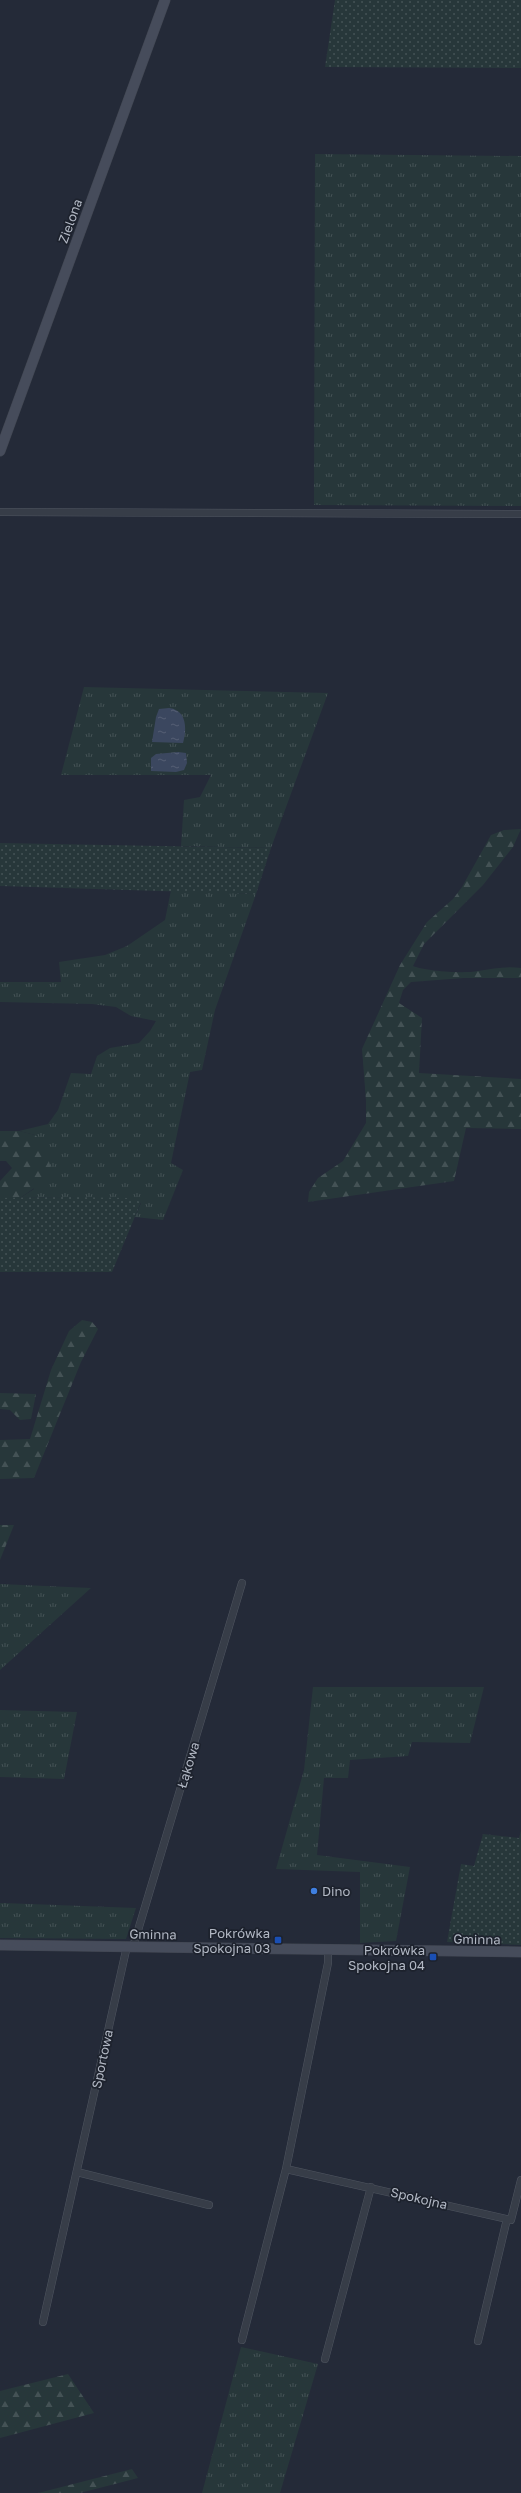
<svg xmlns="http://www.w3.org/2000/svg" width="521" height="2493" font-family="'Golos Text',sans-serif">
	<defs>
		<pattern id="grass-tufts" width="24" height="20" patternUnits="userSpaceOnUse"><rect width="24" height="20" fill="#27373a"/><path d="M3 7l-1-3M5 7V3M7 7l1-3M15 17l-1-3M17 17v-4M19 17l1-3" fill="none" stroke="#445255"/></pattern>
		<pattern id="forest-firs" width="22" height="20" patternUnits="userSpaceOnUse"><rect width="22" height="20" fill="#27373a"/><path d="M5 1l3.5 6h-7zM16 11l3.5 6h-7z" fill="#445255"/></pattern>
		<pattern id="garden-dots" width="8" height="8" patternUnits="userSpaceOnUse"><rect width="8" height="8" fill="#27373a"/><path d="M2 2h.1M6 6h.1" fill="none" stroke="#445255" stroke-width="1.8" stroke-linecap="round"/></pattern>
		<pattern id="water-ripples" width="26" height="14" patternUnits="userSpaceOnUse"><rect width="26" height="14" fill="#3b475f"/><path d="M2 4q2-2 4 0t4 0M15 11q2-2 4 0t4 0" fill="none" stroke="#555f74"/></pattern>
	</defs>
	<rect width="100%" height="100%" fill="#242a38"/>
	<path fill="url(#grass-tufts)" d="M315 154 521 156V506L314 505Z
		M84 687 328 693 271 848 181 846 184 800 200 797 211 775H61Z
		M171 890 256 894 215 1010 202 1070 190 1072 171 1163 183 1170 163 1220 135 1217 141 1203 65 1197 20 1198 34 1189 35 1135 19 1131 48 1124 58 1110 71 1073 91 1074 97 1056 110 1048 139 1043 150 1031 156 1021 131 1016 116 1007 92 1004 0 1002V982H61L59 962 105 955 127 946 165 920Z
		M0 1584 91 1588 0 1670Z
		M313 1687H484L470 1743 412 1742 408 1756 350 1760 348 1778H324L317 1855 410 1867 396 1941 360 1943V1872L276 1869 304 1770Z
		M0 1710 77 1712 64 1779 0 1777Z
		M0 1903H3L136 1908 126 1939 0 1938Z
		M241 2347 318 2364 280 2493H202Z"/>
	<path fill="url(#forest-firs)" d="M521 829 513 847 483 885 424 944 413 966C425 971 464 974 478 971 493 969 505 966 521 968V978H464L411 982 403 990 399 1003 422 1018 419 1073 521 1079V1129L466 1128 454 1181 308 1202 309 1192 318 1178 343 1161 366 1123V1101L362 1049 400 965 427 922 453 899 462 887 491 835 504 830Z
		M0 1131H19L35 1135 44 1143 51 1169 46 1180 20 1198H0V1181L12 1168 6 1161H0Z
		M82 1320 92 1322 98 1329 81 1362 34 1478 0 1479V1440L30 1439 51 1370 69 1331Z
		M0 1393 36 1394 31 1419 20 1420 10 1410 0 1409Z
		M0 1525H14L0 1560Z
		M68 2374 94 2413 0 2438V2391Z
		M132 2469 138 2478 80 2493H38Z"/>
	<path fill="url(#garden-dots)" d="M335 0H521V68L325 67Z
		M0 843 271 848 256 894 0 886Z
		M65 1197 128 1198 141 1202 112 1272H0V1198Z
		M521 1831V1945L447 1942 461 1864 474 1866 483 1834 519 1838Z"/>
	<path fill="url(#water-ripples)" d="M169 708C187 710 187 729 183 743L152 742 156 717 159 709Z
		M178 752 186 753 187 763 184 770 176 772 151 771V758L156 754Z"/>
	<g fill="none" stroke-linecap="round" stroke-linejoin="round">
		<defs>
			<path id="street" d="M0 512 521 514
				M133 1947 242 1583
				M286 2169 511 2220 521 2180
				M77 2172 209 2205
				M43 2322 127 1946
				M242 2340 286 2169 328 1963V1950
				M478 2341 507 2219
				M325 2359 371 2187"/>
			<path id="secondary" d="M0 451 165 0
				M0 1945 521 1952"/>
		</defs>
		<use href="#street" stroke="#4f5560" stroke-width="8"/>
		<use href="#secondary" stroke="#414651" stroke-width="11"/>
		<use href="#street" stroke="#373d48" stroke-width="7"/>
		<use href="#secondary" stroke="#464c5b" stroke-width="10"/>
	</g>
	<circle fill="#3f7fe0" stroke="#1d222d" stroke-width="1.5" cx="314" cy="1891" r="4"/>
	<g fill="#1a4fb4" stroke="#1d222d" stroke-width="1.5">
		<rect x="274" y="1936" width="8" height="8" rx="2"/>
		<rect x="429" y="1953" width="8" height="8" rx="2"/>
	</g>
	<g text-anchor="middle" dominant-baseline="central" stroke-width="3.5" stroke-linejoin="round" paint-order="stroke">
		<g font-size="13" fill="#b2b8c4" stroke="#1d222d">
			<text transform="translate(70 221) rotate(-70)">Zielona</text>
			<text transform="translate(188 1765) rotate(-73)">Łąkowa</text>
			<text transform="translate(153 1934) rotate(1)">Gminna</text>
			<text transform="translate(477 1939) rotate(1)">Gminna</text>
			<text transform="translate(102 2059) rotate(-78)">Sportowa</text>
			<text transform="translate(419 2198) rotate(13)">Spokojna</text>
		</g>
		<g font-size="13" fill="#b2b8c4" stroke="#1d222d" text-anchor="end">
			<text x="322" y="1891" text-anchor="start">Dino</text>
			<text x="270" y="1933">Pokrówka<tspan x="270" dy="15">Spokojna 03</tspan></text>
			<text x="425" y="1950">Pokrówka<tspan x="425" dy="15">Spokojna 04</tspan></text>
		</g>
	</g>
</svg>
